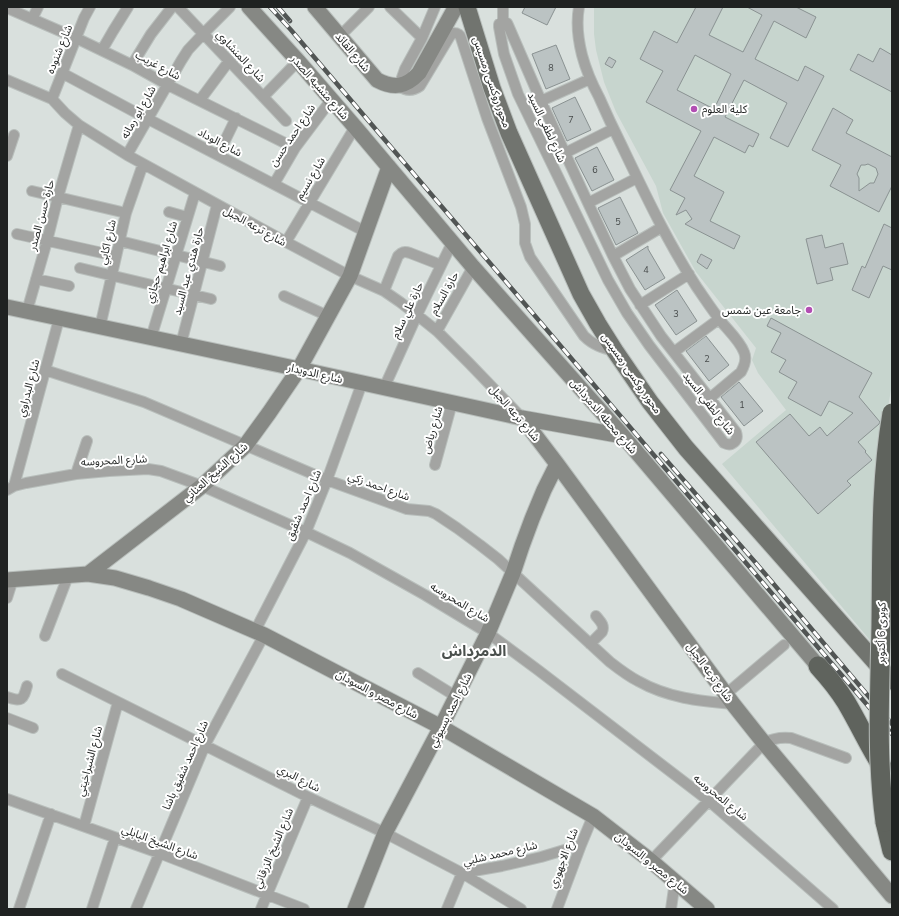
<svg xmlns="http://www.w3.org/2000/svg" width="899" height="916" font-family="Mulish,'Noto Sans Arabic',sans-serif">
	<rect width="100%" height="100%" fill="#d9e0dd"/>
	<path fill="#c7d5ce" d="M594 7H892V384L885 425 874 645 722 464 786 410 758 373 752 360 756 348 696 272 663 213 656 186 616 112 604 82 596 50 594 34Z"/>
	<path fill="#bbc3c3" stroke="#8a9292" fill-rule="evenodd" d="M525 7H556L547 25 522 13Z
		M696 7H723L709 35 743 52 762 15 747 7H796L816 17 806 38 774 21 755 59 798 81 805 66 824 76 788 147 770 138 787 103 744 80 725 117 759 134 753 147 749 145 745 153 714 137 694 176 724 192 710 221 740 236 734 249 685 224 692 219 686 210 676 215 685 198 670 190 701 131 646 102 663 71 640 59 654 31 677 43ZM695 55 731 74 714 109 677 90Z
		M556 45 570 79 546 89 532 54Z
		M880 48 892 55V92L850 70 858 54 873 62Z
		M609 57 616 61 612 68 605 64Z
		M575 97 591 130 567 141 552 108Z
		M833 108 853 120 846 133 892 157V186L879 212 830 186 841 165 812 150ZM868 164 876 168 878 174 874 183H870L859 191V178L857 174 861 165H865Z
		M597 147 614 180 592 191 575 158Z
		M620 197 638 233 616 245 598 208Z
		M884 224 892 228V270L883 266 869 298 852 290 862 266 865 268Z
		M822 235 825 248 843 243 848 264 830 268 833 280 817 284 806 239Z
		M648 246V249L665 278 645 290 626 260Z
		M701 254 712 260 707 269 697 262Z
		M677 290 697 321 676 335 655 305Z
		M771 318 872 373 859 397 880 422 879 424 858 442 866 451 865 452 872 460 847 481 851 485 818 514 756 442 790 414 809 436 820 427 827 436 853 413 829 401 821 416 788 398 797 382 779 372 786 360 771 352 781 333 767 326Z
		M706 336 729 365 709 381 686 351Z
		M739 382 763 411 744 426 721 397Z"/>
	<g fill="none" stroke-linecap="round" stroke-linejoin="round">
		<defs>
			<path id="street" d="M178 7 286 121
				M390 7 422 38
				M435 7 422 38 405 69 399 86C406 91 413 91 420 86L450 36 453 33C458 33 460 34 461 38L487 118 521 207 525 224V243L530 257 584 336C593 345 602 348 615 351
				M579 7C576 23 578 39 582 55 586 70 592 84 599 97 606 113 613 128 621 144 644 192 667 241 696 286 705 299 714 313 724 325 731 333 740 342 744 352 747 359 745 365 741 372L710 398
				M7 8 76 38 132 65 168 85 295 148
				M32 19 38 7
				M503 21 507 23 508 25 541 101 588 203 613 256 630 289 661 336 736 432C739 441 732 447 724 443L649 345 627 313 608 280 518 94 504 54 499 27V24Z
				M503 21V7
				M340 36 369 7
				M102 50 113 31 128 7
				M132 65 151 34 172 7
				M62 73 148 119 366 232
				M7 80 52 99 65 113 79 125 127 155 286 242 350 276 384 291 400 302 417 315 437 331 469 363 522 418
				M263 97 298 61
				M52 99 84 18 90 7
				M200 100 229 61
				M541 101 590 79
				M565 153 613 129
				M127 155 181 61 188 50 203 34 230 7
				M218 155 236 118
				M7 156 14 135
				M274 184 295 148 331 100
				M32 191 126 213
				M588 203 637 178
				M169 212 187 217
				M17 234 116 256
				M120 241 220 266
				M286 242 355 127
				M613 256 662 227
				M80 268 211 299
				M36 279 69 286
				M384 291 398 256C402 252 404 251 410 253L441 265
				M284 296 328 316
				M640 305 689 274
				M27 311 47 241 58 197 79 125
				M100 327 126 213 143 164
				M437 331 473 267
				M151 338 195 193
				M181 344 217 205
				M674 352 719 319
				M45 370 144 402 327 480 407 509 429 511 436 514 457 528 480 545 498 559 610 662C619 669 628 676 638 681 668 698 699 701 733 704
				M384 388 417 315 452 243
				M435 465 452 403
				M76 474 87 441
				M14 486 59 319
				M7 490 14 486 26 483 76 474 109 471 148 469 161 471 202 486 306 532 350 553 425 595 488 633 538 670 709 801 833 909
				M7 598 13 579
				M255 631 306 532 327 480 362 383
				M45 636 68 576
				M590 644 602 632C605 625 600 621 596 616
				M418 673 457 697
				M62 674 308 797 385 833 462 873 521 909
				M726 694 784 645
				M7 697C22 702 23 700 27 686
				M7 718 33 728
				M7 799 159 853 304 909
				M84 826 118 702
				M651 861 764 743C773 738 781 737 791 738L846 758
				M19 909 51 814
				M92 909 115 838
				M136 909 205 745 264 635
				M261 909 308 797
				M447 909 462 873 502 866 541 857 581 845
				M557 909 581 845 593 816
				M671 909 675 881"/>
			<path id="secondary" d="M249 7 298 61 355 127 473 267 623 436 818 666
				M315 7 377 80C394 89 406 87 419 73L454 10
				M7 307 299 369 522 418 623 436
				M522 418 557 464 733 704 764 743 892 896
				M88 574 202 486 245 446 269 413 299 369 350 276 389 167
				M7 580 88 574 115 578 149 588 181 599 264 635 441 727 593 816 651 861 707 909
				M355 909 385 833 441 727 488 633 513 573 522 546 532 519 544 490 557 464"/>
			<path id="primary" d="M467 7 492 88 509 133 530 180 581 294 598 324 615 351 650 402 686 448 892 681"/>
			<path id="highway" d="M818 666C828 677 838 689 846 702 862 729 874 757 892 782
				M885 822 892 851"/>
		</defs>
		<use href="#street" stroke="#b8bebb" stroke-width="12"/>
		<use href="#secondary" stroke="#b8bebb" stroke-width="17"/>
		<use href="#primary" stroke="#b8bebb" stroke-width="19"/>
		<use href="#highway" stroke="#b8bebb" stroke-width="21"/>
		<use href="#street" stroke="#a3a4a2" stroke-width="10"/>
		<use href="#secondary" stroke="#868884" stroke-width="15"/>
		<use href="#primary" stroke="#71746f" stroke-width="17"/>
		<use href="#highway" stroke="#5f635d" stroke-width="19"/>
		<defs>
			<path id="rail" d="M270 7 291 30 892 734
				M278 7 290 21
				M661 454 755 562 892 724"/>
		</defs>
		<use href="#rail" stroke="#515554" stroke-width="4.5"/>
		<use href="#rail" stroke="#fff" stroke-width="3" stroke-dasharray="9" stroke-linecap="butt"/>
		<defs>
			<path id="highway-bridge" d="M885 822C876 757 880 691 881 625 882 554 880 483 892 413"/>
		</defs>
		<use href="#highway-bridge" stroke="#b8bebb" stroke-width="21" stroke-linecap="butt"/>
		<use href="#highway-bridge" stroke="#5f635d" stroke-width="19"/>
	</g>
	<g fill="#b24eb3" stroke="#fff" stroke-width="1.5">
		<circle cx="694" cy="109" r="4"/>
		<circle cx="809" cy="310" r="4"/>
	</g>
	<g text-anchor="middle" dominant-baseline="central" stroke-width="4" stroke-linejoin="round" paint-order="stroke">
		<g font-size="9" fill="#464a4a">
			<text x="551" y="67">8</text>
			<text x="571" y="119">7</text>
			<text x="595" y="169">6</text>
			<text x="618" y="221">5</text>
			<text x="646" y="269">4</text>
			<text x="676" y="313">3</text>
			<text x="707" y="358">2</text>
			<text x="742" y="404">1</text>
		</g>
		<g font-size="11" fill="#1f2221" stroke="#fff">
			<text transform="translate(59 49) rotate(-68)">شارع شنوده</text>
			<text transform="translate(353 52) rotate(50)">شارع القائد</text>
			<text transform="translate(241 56) rotate(47)">شارع المنشاوي</text>
			<text transform="translate(158 65) rotate(28)">شارع غريب</text>
			<text transform="translate(492 82) rotate(71)">محور روكسى رمسيس</text>
			<text transform="translate(320 87) rotate(49)">شارع منشيه الصدر</text>
			<text transform="translate(138 112) rotate(-60)">شارع ابو رمانه</text>
			<text transform="translate(547 127) rotate(65)">شارع لطفي السيد</text>
			<text transform="translate(292 135) rotate(-56)">شارع احمد حسن</text>
			<text transform="translate(220 142) rotate(28)">شارع الوداد</text>
			<text transform="translate(310 178) rotate(-59)">شارع نسيم</text>
			<text transform="translate(41 215) rotate(-75)">حارة حسن الصدر</text>
			<text transform="translate(255 226) rotate(29)">شارع ترعه الجبل</text>
			<text transform="translate(107 242) rotate(-77)">شارع اكابي</text>
			<text transform="translate(161 262) rotate(-73)">شارع ابراهيم حجازي</text>
			<text transform="translate(188 271) rotate(-75)">حارة هندي عبد السيد</text>
			<text transform="translate(444 293) rotate(-61)">حارة السلام</text>
			<text transform="translate(407 310) rotate(-65)">حارة علي سلام</text>
			<text transform="translate(315 373) rotate(13)">شارع الدويدار</text>
			<text transform="translate(632 373) rotate(55)">محور روكسى رمسيس</text>
			<text transform="translate(28 388) rotate(-75)">شارع البدراوي</text>
			<text transform="translate(709 403) rotate(52)">شارع لطفي السيد</text>
			<text transform="translate(515 413) rotate(49)">شارع ترعه الجبل</text>
			<text transform="translate(604 416) rotate(49)">شارع محطه الدمرداش</text>
			<text transform="translate(432 430) rotate(-74)">شارع رياض</text>
			<text transform="translate(114 460) rotate(-3)">شارع المحروسه</text>
			<text transform="translate(215 472) rotate(-42)">شارع الشيخ العناني</text>
			<text transform="translate(379 486) rotate(20)">شارع احمد زكي</text>
			<text transform="translate(303 505) rotate(-67)">شارع احمد شفيق</text>
			<text transform="translate(460 602) rotate(31)">شارع المحروسه</text>
			<text transform="translate(881 633) rotate(-89)">كوبرى 6 أكتوبر</text>
			<text transform="translate(710 672) rotate(54)">شارع ترعه الجبل</text>
			<text transform="translate(377 694) rotate(28)">شارع مصر و السودان</text>
			<text transform="translate(450 710) rotate(-63)">شارع احمد بسيوني</text>
			<text transform="translate(89 761) rotate(-75)">شارع الشبراخيتي</text>
			<text transform="translate(185 765) rotate(-66)">شارع احمد شفيق باشا</text>
			<text transform="translate(299 778) rotate(27)">شارع البري</text>
			<text transform="translate(721 797) rotate(39)">شارع المحروسه</text>
			<text transform="translate(160 842) rotate(20)">شارع الشيخ البابلي</text>
			<text transform="translate(273 848) rotate(-67)">شارع الشيخ الزرقاني</text>
			<text transform="translate(500 853) rotate(-13)">شارع محمد شلبي</text>
			<text transform="translate(563 858) rotate(-69)">شارع الاجهوري</text>
			<text transform="translate(652 863) rotate(39)">شارع مصر و السودان</text>
		</g>
		<g font-size="11" fill="#1f2221" stroke="#fff" text-anchor="start">
			<text x="702" y="109">كلية العلوم</text>
			<text x="801" y="310" text-anchor="end">جامعة عين شمس</text>
		</g>
		<g font-size="15" font-weight="bold" fill="#4a504d" stroke="#fff">
			<text x="474" y="650">الدمرداش</text>
		</g>
	</g>
	<rect width="899" height="916" fill="none" stroke="#1f2221" stroke-width="16"/>
</svg>
